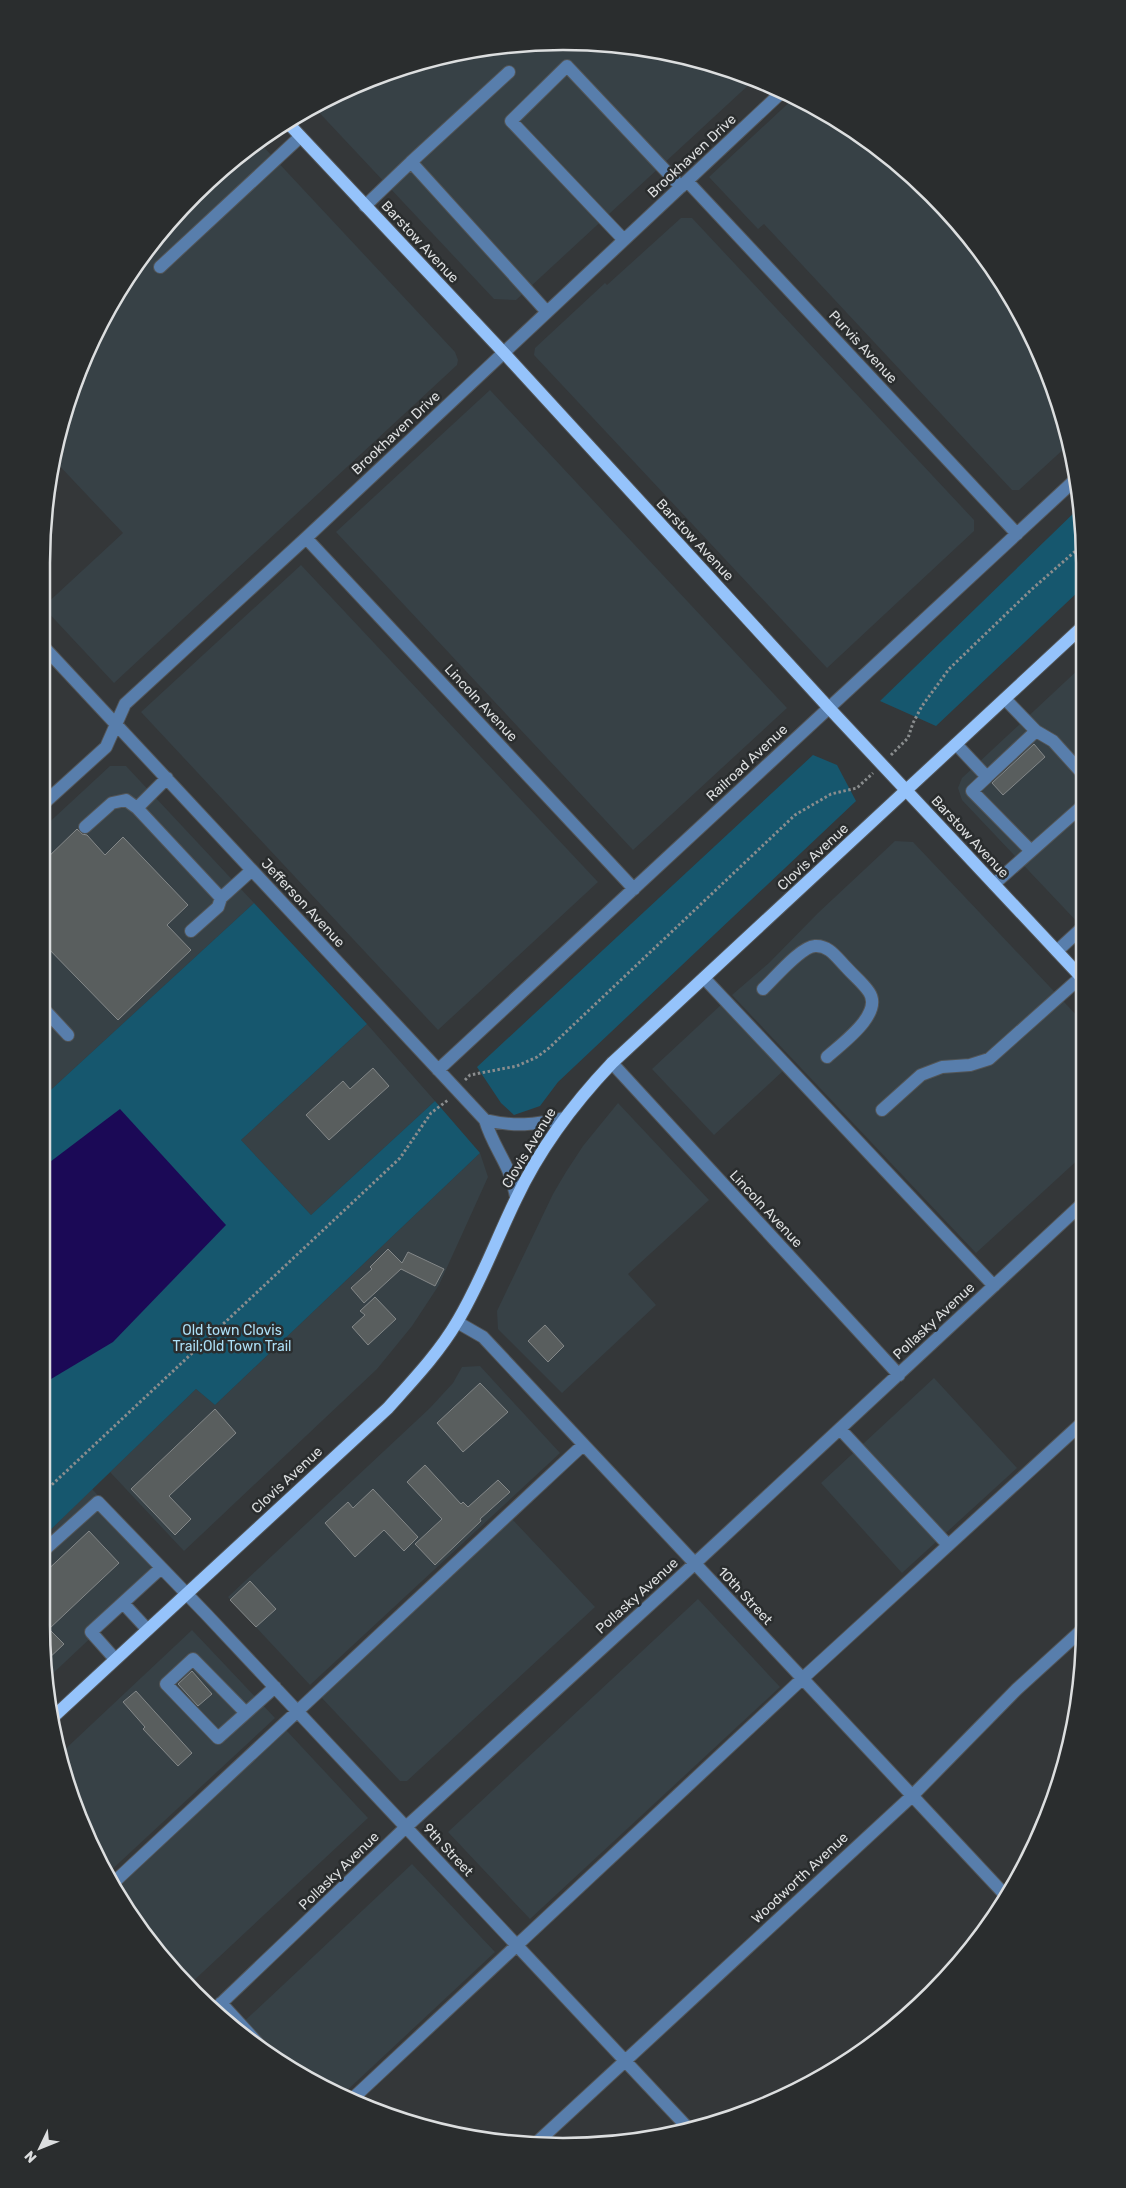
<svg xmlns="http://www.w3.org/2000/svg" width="1126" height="2188" font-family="Rubik,sans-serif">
	<rect width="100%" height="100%" fill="#343739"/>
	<path fill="#374146" d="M597 42 698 59 754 80 516 300 494 299 313 106 395 69 495 46Z
		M796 96 881 149 977 246 1045 364 1067 446 1019 490H1012L764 224 758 229 709 177Z
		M259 142 455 352 458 360 457 365 114 683 43 607 123 533 54 460 59 428 95 332 149 246 219 171Z
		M681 218H692L974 520V531L827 668 534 355 535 348 605 283 607 285Z
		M490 390 787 708 633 850 336 532Z
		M301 565 598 882 438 1030 141 712Z
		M1081 667 1082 927 962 800 958 788 962 778Z
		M110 766H126L254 903 42 1098V829Z
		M895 841 913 842 1082 1021V1156L976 1253 732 995 769 963 818 913Z
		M723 1003 784 1070 714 1135 652 1069Z
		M367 1024 435 1101 311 1215 241 1140Z
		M618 1103 709 1200 628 1274 656 1305 562 1393 498 1329 497 1311 553 1194 566 1172 583 1146Z
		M480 1153 488 1177 439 1285 412 1326 377 1369 184 1551 110 1472 196 1389 215 1405Z
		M480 1366 560 1453 310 1685 228 1597 430 1408 453 1383 462 1367Z
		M934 1378 1017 1468 902 1573 821 1483Z
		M92 1489 166 1567 47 1679 41 1625V1539Z
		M512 1519 595 1607 407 1781H400L321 1697Z
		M698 1599 780 1687 530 1919 448 1832Z
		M192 1630 275 1718 106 1875 69 1793 59 1755Z
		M286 1730 368 1818 189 1985 149 1943 114 1890Z
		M412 1864 495 1952 341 2096 302 2077 236 2029Z"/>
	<path fill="#16576e" d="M1080 507 1081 589 936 726 880 701Z
		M813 755 837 765 856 801 558 1082 540 1106 514 1115 501 1103 477 1067Z
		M254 903 367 1024 241 1140 311 1215 435 1101 480 1153 215 1405 196 1389 41 1539 42 1098Z"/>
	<path fill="#1b0956" d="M120 1109 226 1225 113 1342 41 1385 42 1168Z"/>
	<path fill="#595e5e" stroke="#848889" d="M1034 744 1045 757 1003 795 992 783Z
		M77 829 82 834 87 835 105 855 123 837 188 905 167 925 191 950 118 1020 42 942V863Z
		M373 1068 389 1086 329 1140 306 1115 343 1081 350 1089Z
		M388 1249 402 1263 408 1252 444 1269 435 1286 401 1269 364 1303 351 1288 372 1269 370 1267Z
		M375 1297 396 1319 368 1345 352 1327 365 1315 360 1311Z
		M545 1325 564 1346 548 1362 528 1341Z
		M480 1383 508 1412 463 1452 437 1423Z
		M215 1409 236 1433 169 1496 191 1519 175 1535 131 1489Z
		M425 1465 461 1504 463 1502 468 1507 498 1480 510 1492 480 1519 481 1521 435 1565 415 1544 442 1519 407 1482Z
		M373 1489 418 1537 404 1551 384 1530 355 1557 325 1523 348 1502 353 1508Z
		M89 1531 119 1563 49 1629 64 1644 45 1662 41 1625V1576Z
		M250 1581 276 1609 256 1627 230 1600Z
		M192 1671 212 1694 198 1706 178 1684Z
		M136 1691 192 1753 178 1766 143 1729 145 1727 123 1702Z"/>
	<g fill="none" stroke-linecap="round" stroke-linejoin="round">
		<defs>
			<path id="minor" d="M509 72 411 162 547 312
				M687 181 1017 534
				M365 206 411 162
				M624 240 511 121 567 66 681 187
				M160 267 300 137
				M306 538 634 889
				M42 645 485 1120C494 1150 511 1165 516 1197
				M1036 731 1053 741 1081 772
				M956 744 987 777 1036 731 1005 699
				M987 777 972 791 1031 851
				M42 805 106 747 125 704 306 538 783 91
				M137 808 167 778
				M85 827 112 803 126 800 137 808 221 898
				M994 884 1081 807
				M191 931 218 907 221 898 252 870
				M1057 951 1082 928
				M704 978 994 1286
				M763 989C775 978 800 947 815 946 829 945 837 958 846 967 853 975 863 983 869 992 884 1014 841 1044 827 1057
				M42 1007 68 1035
				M612 1063 899 1375
				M438 1070 1076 479
				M882 1110 921 1075 942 1067 970 1065 989 1059 1081 977
				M485 1120C515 1127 534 1125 564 1118
				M457 1322 483 1337 1007 1897
				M840 1429 948 1545
				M41 1553 98 1502 207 1615 689 2129
				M123 1603 147 1629
				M115 1659 91 1632 161 1568
				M246 1713 193 1659 166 1684 218 1738C237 1721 256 1704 275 1687
				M111 1885 583 1445
				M221 2003 264 2050
				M213 2011 406 1827 678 1579 1082 1204
				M350 2101 802 1679 1083 1422
				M533 2146 912 1796 1017 1689 1084 1628"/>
			<path id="major" d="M287 122 504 353 829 708 1082 978
				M51 1719 388 1408C413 1380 438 1354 457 1322 481 1282 496 1240 516 1199 540 1148 574 1103 612 1063L1081 628"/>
		</defs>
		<use href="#minor" stroke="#525557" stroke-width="14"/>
		<use href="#major" stroke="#525557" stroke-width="14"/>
		<path stroke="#8a8d8e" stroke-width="3" stroke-dasharray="2.5 2.5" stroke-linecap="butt" d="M891 755 908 738 913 723 922 706 949 669 1031 590 1080 547
			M465 1080 470 1075 517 1066 537 1057 549 1048 795 815 831 794 857 788 873 773
			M41 1495 400 1158 431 1113 448 1100"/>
		<use href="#minor" stroke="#587eac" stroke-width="12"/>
		<use href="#major" stroke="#95c3fb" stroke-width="12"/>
	</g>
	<g text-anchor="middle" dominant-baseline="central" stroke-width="5" stroke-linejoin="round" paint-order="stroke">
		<g font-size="14" fill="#dcdedf" stroke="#2a2d2e">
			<text transform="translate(692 156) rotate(-43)">Brookhaven Drive</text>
			<text transform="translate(420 242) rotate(47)">Barstow Avenue</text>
			<text transform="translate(863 347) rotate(47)">Purvis Avenue</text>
			<text transform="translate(396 433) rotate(-43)">Brookhaven Drive</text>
			<text transform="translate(695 540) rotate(47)">Barstow Avenue</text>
			<text transform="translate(481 703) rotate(47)">Lincoln Avenue</text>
			<text transform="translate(747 763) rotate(-43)">Railroad Avenue</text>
			<text transform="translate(970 837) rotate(47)">Barstow Avenue</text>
			<text transform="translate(813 857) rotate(-43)">Clovis Avenue</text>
			<text transform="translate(303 903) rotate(47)">Jefferson Avenue</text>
			<text transform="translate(529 1148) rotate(-59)">Clovis Avenue</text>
			<text transform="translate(766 1209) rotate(47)">Lincoln Avenue</text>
			<text transform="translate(934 1321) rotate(-43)">Pollasky Avenue</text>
			<text transform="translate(287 1480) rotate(-43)">Clovis Avenue</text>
			<text transform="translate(637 1596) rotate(-42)">Pollasky Avenue</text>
			<text transform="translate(745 1596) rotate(47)">10th Street</text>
			<text transform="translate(448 1850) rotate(47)">9th Street</text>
			<text transform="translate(339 1871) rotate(-44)">Pollasky Avenue</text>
			<text transform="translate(800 1878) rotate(-43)">Woodworth Avenue</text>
		</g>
		<g font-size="14" fill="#acdff6" stroke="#2a2d2e">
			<text x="232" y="1330">Old town Clovis<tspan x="232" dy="16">Trail;Old Town Trail</tspan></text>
		</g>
	</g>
	<path d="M0 0H1126V2188H0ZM563 50H563A513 513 0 0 1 1076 563V1625A513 513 0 0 1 563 2138H563A513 513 0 0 1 50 1625V563A513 513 0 0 1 563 50Z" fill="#2a2d2e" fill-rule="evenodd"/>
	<path fill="none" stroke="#dcdedf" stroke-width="2.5" d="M563 50H563A513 513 0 0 1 1076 563V1625A513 513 0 0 1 563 2138H563A513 513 0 0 1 50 1625V563A513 513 0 0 1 563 50Z"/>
	<g transform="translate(40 2148) rotate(227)" stroke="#2a2d2e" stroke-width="4" paint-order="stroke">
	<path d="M0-4L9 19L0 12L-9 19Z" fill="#dcdedf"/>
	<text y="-8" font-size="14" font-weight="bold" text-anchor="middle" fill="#dcdedf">N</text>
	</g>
</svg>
